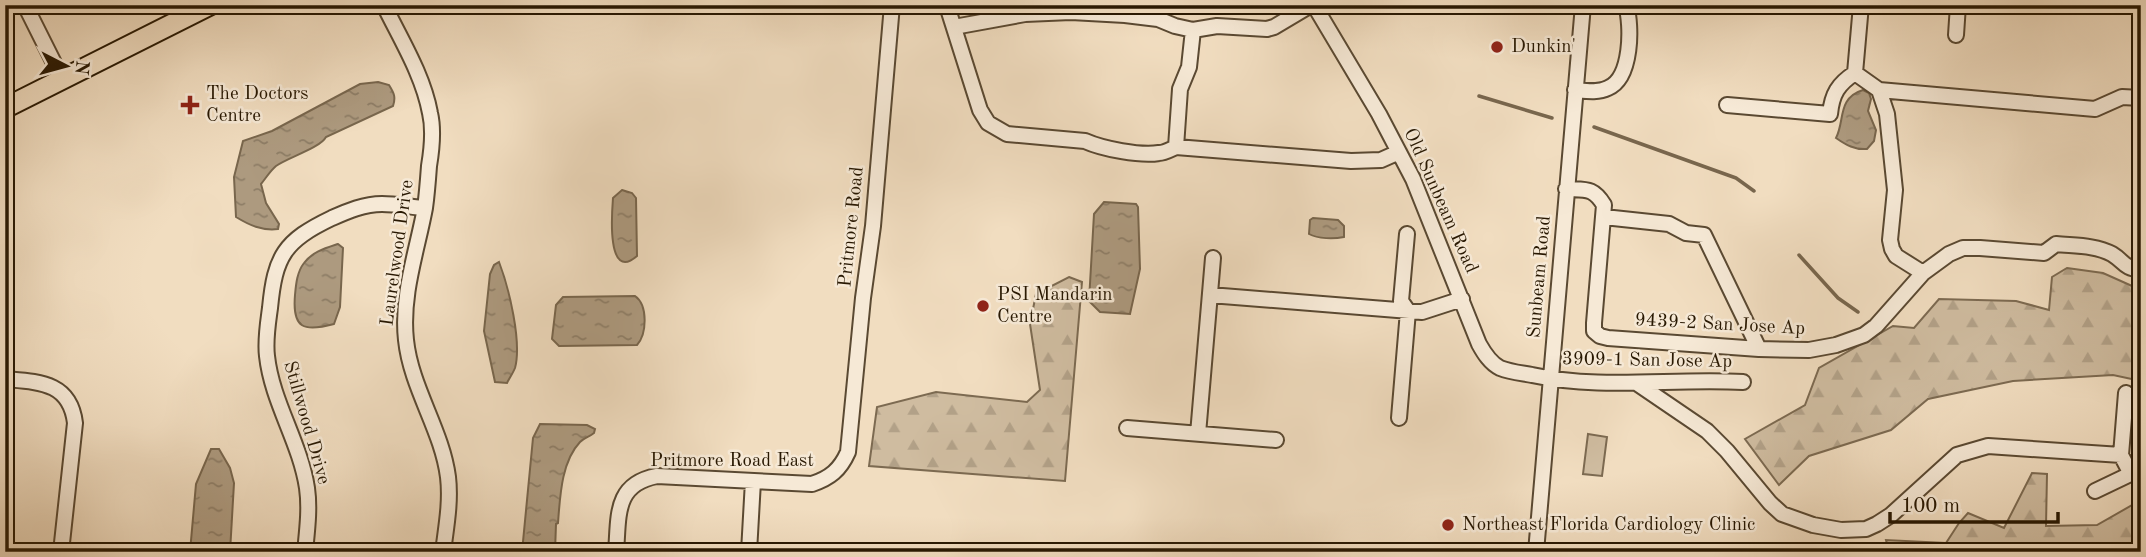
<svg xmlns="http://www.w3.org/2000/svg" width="2146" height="557" font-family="'Old Standard TT',serif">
	<defs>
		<pattern id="forest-firs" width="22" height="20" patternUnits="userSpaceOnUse" patternTransform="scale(1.75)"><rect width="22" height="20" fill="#cfbca0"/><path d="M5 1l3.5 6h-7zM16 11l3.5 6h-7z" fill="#b2a188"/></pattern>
		<pattern id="water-ripples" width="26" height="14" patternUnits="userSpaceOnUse" patternTransform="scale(1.75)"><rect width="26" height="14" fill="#ad9a7f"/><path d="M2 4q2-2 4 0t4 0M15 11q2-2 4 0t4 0" fill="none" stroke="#8d7d66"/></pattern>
	</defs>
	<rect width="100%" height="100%" fill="#f1ddc0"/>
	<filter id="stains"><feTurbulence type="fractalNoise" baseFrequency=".00286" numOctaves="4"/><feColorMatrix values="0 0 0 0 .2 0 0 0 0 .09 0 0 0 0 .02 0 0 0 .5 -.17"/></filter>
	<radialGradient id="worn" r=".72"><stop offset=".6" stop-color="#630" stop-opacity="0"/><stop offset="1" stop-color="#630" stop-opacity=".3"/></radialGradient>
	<path fill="url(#forest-firs)" stroke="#7c6a51" stroke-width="2" d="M2067 268 2103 273 2141 290V381L2113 375 2013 381 1928 399 1891 430 1809 456 1779 485 1745 439 1805 405 1819 368 1893 326 1914 328 1939 299 2016 301 2049 310 2052 277Z
		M1069 277 1082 282 1065 481 869 466 877 407 936 392 1027 402 1040 390 1030 324 1036 294Z
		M2032 473 2047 474 2046 526 2097 525 2141 500V552H1889L1886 540 1946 543 1959 523 1968 513 2004 528Z"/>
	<path fill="#cfbca0" stroke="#7c6a51" stroke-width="2" d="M1588 434 1607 437 1602 476 1583 474Z"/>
	<path fill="url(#water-ripples)" stroke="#78664d" stroke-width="2" d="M378 82 389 85C394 93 396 97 393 106L326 137C320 148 289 157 276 166 270 171 266 178 261 184L266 203 279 224 278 229C262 231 249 225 236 217L234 177 243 141 272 131 360 84Z
		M1863 90 1869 93 1871 99 1868 111 1876 130 1874 141 1867 149C1855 150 1846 145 1836 138 1845 121 1837 98 1863 90Z
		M622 190 632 193 636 198 637 256C606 283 612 211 613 198Z
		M1104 202 1136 204 1138 207 1140 269 1130 314 1100 312 1089 301 1094 214Z
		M1313 218 1338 220 1344 226V237C1334 239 1318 239 1309 234L1310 220Z
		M338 244 343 248 340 307 334 324C304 332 292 329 295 295 296 284 297 272 304 263 312 252 326 248 338 244Z
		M499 262C509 288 522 342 515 368 513 373 509 379 507 383L495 382 484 331 490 274 494 265Z
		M635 296C648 305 647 334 637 345L559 346 552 339 556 305 563 297Z
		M540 424 587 425 595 429 594 433C589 437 584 438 580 442 561 462 560 498 558 523L556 524 555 552H522L533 438Z
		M211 449H219L230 468 234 483 230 552H190L196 484Z"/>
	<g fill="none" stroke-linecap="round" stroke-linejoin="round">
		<path stroke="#78664d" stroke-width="3.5" d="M1479 96 1552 118
			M1594 127 1736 178 1754 191
			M1799 255 1838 298 1858 312"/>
		<defs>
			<path id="minor" d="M25 5 62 79
				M384 5C401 40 423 75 430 113 434 130 432 148 429 166 428 180 427 194 425 208 417 251 401 295 406 340 411 388 442 430 448 477 451 502 446 528 443 552
				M944 5 948 9 980 110 988 123 1007 134 1085 141C1103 149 1140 156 1159 153 1165 153 1171 149 1176 147L1351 161 1381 160 1399 152
				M1314 5 1379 114 1413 179 1479 344C1484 353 1490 363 1500 368 1510 372 1521 373 1532 375 1601 390 1672 378 1743 382
				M1861 5 1855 73 1879 90 1887 114 1895 190 1890 240 1892 249 1896 256 1923 273
				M954 27 1025 14 1071 12 1125 15 1158 19 1175 26 1193 30 1217 26 1267 29 1274 27 1311 5
				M1956 35 1958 5
				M1575 90C1586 91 1598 93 1608 88 1632 78 1632 26 1626 5
				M1879 90 2095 109 2122 97 2141 98
				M1727 105 1830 114C1832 94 1838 84 1855 73
				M1176 147 1180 89 1189 67 1193 30
				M1566 189C1586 190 1593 187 1604 205L1594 323V331L1600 336 1608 338 1759 349 1809 350 1836 345 1864 335 1876 326 1923 273 1949 254 1963 248H1980L2044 253 2056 244C2075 246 2095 245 2112 254 2125 262 2123 268 2141 270
				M1604 217 1669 224 1686 233 1704 235 1759 349
				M1210 295 1422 312 1462 299
				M5 379C39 382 70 382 75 423L61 552
				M1638 384 1707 431 1727 451 1770 503 1782 514 1813 525 1841 530 1866 529 1877 524 1891 515 1957 455 1988 446 2121 455
				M2126 393 2121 455 2131 474
				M1399 418 1408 311 1401 301 1407 234
				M1127 428 1276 440
				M1198 434 1213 258
				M2095 491 2141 469
				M305 552C307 531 310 509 307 488 300 442 272 402 267 356 265 340 268 323 270 308 275 256 284 241 332 218 348 211 364 204 382 204 396 204 411 207 425 208
				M616 552C619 516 614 484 657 476L812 484C830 478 840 470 848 452L863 298 873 226 892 5
				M749 552 753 481
				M1536 552 1583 5"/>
			<path id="major" d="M5 108 210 5"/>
		</defs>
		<use href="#minor" stroke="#5a4932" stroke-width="18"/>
		<use href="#major" stroke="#281802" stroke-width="23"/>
		<use href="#minor" stroke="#f6e9d6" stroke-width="14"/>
		<use href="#major" stroke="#f1ddc0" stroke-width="19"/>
	</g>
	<g fill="#8f2418" stroke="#f6e9d6" stroke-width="2.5">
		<circle cx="1497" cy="47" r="7"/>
		<path d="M186.5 94.5h7v7h7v7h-7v7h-7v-7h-7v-7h7z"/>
		<circle cx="983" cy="306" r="7"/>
		<circle cx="1448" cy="525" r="7"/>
	</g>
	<g text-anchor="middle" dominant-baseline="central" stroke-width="5" stroke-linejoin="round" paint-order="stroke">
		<g font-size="19" fill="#281802" stroke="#f6e9d6" text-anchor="start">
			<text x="1511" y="47">Dunkin'</text>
			<text x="206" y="94">The Doctors<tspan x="206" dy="22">Centre</tspan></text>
			<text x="997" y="295">PSI Mandarin<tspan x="997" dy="22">Centre</tspan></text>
			<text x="1462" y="525">Northeast Florida Cardiology Clinic</text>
		</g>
		<g font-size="19" fill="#281802" stroke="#f6e9d6">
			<text transform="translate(1440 201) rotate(66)">Old Sunbeam Road</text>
			<text transform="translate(852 227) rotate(-84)">Pritmore Road</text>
			<text transform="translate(398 253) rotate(-82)">Laurelwood Drive</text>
			<text transform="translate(1540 277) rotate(-85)">Sunbeam Road</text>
			<text transform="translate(1720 325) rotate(3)">9439-2 San Jose Ap</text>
			<text transform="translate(1647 361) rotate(1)">3909-1 San Jose Ap</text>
			<text transform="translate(306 423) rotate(74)">Stillwood Drive</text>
			<text x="732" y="461">Pritmore Road East</text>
		</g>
	</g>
	<rect width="2146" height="557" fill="none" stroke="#f1ddc0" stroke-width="28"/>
	<rect x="7" y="7" width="2132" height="543" fill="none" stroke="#281802" stroke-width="3.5"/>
	<rect x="14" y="14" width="2118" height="529" fill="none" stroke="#281802" stroke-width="2"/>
	<g transform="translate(66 66) rotate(96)" stroke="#f6e9d6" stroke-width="5" paint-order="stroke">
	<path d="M0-5L12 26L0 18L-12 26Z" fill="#281802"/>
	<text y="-10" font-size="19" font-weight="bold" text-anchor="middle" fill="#281802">N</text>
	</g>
	<path d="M1890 512v10h168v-10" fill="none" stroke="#281802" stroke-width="3.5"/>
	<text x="1901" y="512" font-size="21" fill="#281802" stroke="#f6e9d6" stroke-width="5" paint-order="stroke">100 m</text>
	<rect width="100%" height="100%" filter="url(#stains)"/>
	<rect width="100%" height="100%" fill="url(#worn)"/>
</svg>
